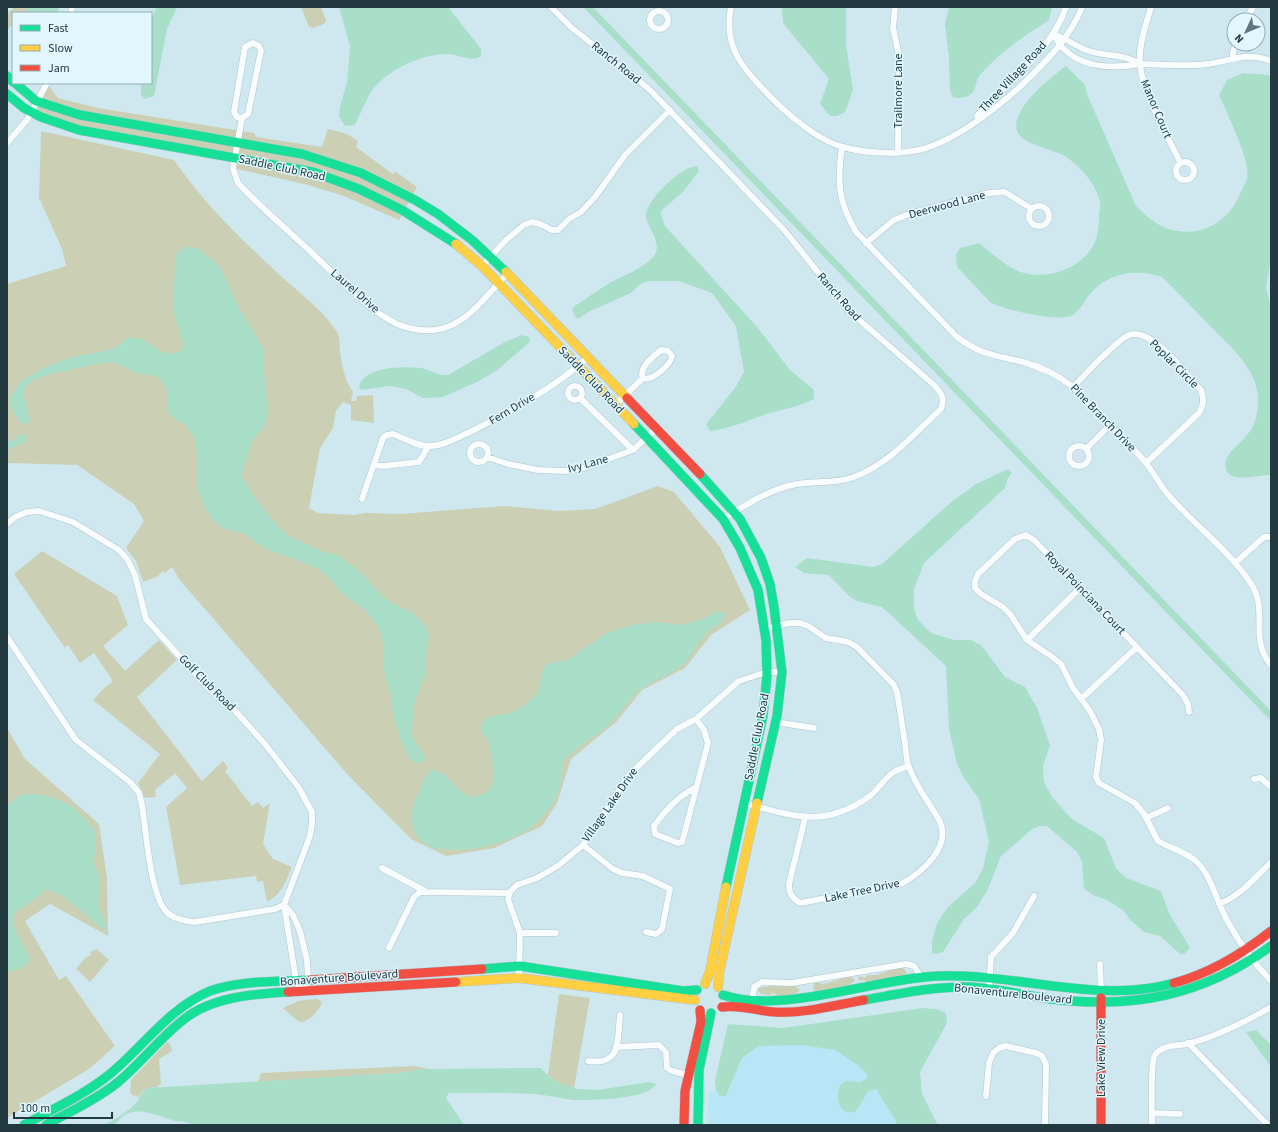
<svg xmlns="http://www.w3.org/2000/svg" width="1278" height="1132" font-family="'Source Sans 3',sans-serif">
	<rect width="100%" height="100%" fill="#cfe8f0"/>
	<path fill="#b7e7f6" d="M780 1045H801L835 1050 856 1064 867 1074V1078L861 1082 847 1081 856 1111 868 1092 873 1089H876L898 1125H709L708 1109 710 1093 716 1090 719 1094 728 1093 742 1058 759 1046Z"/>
	<path fill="#cbd0b4" d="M15 7H30L24 13H13V24L7 30V13Z
		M301 7H321L326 20 324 24 313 28 309 27Z
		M47 83 58 98 98 108 254 133 256 137 322 147 328 129 347 134 358 141 356 147 393 174 395 171 417 187 399 220 344 196 308 185 233 168 235 158 79 130 30 113Z
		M41 131 174 160C205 205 243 241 283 278 301 294 321 309 335 329 341 336 339 343 340 352 342 365 345 382 353 392L351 401H356L357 396 373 395 374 423 351 420V405L343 402 336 411 333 428 320 448 309 508 318 513 353 515 365 513 401 514 504 506 559 511 595 509 658 486 674 492 720 547 750 610 711 635 685 668 642 690 616 722 571 759 557 803 542 826 494 848 446 856 411 839 348 775 179 579 172 567 165 573 163 571 157 577 143 582 136 561 126 548 144 521 134 504 77 465 7 463V284L66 266 62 249 39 198Z
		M42 551 117 596 128 625 103 646 125 671 159 640 177 660 137 697 202 781 223 761 228 768 225 771 252 806 258 802 263 808 270 803 263 844 273 859 292 867C286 882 281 895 267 902L263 881 257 882 256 876 180 885 166 807 187 788 175 773 155 790 156 797 145 798 138 783 160 754 93 700 104 688 113 681 94 653 80 663 68 645 65 648 14 574Z
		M7 728 25 759 99 824 107 878 108 936 50 904 25 921 59 980 66 976 115 1046 89 1069 7 1118Z
		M97 949 109 960 90 982 76 969 85 958 91 955 90 952Z
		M896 968H903L907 973 902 976 899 975 868 983 864 980 860 981 858 979 859 976 865 978 867 975H877Z
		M847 977 853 978 855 981 843 988 825 990 823 989 817 992 813 989 814 982 824 984Z
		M780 984H793L800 990C795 997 780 997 773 993L769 995 761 994 758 991 759 988Z
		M559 994 590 998 574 1088 554 1081 548 1075Z
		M317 999 322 1002C321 1009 308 1023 300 1022 298 1021 285 1010 283 1008L298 1001Z
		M167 1042 170 1044 172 1051 159 1059 161 1084 157 1087C149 1088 143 1088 139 1097L132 1095 130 1092 131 1080Z
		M414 1066 429 1069 400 1073 258 1082 261 1073Z"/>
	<path fill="#a9dfc9" d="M30 7H59L58 13H24Z
		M157 7H177L167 29 154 96 145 99 141 95V83H151V19Z
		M339 7H448L481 49V56C473 63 459 55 449 54 422 53 387 70 371 92 365 102 360 115 355 125L345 126 339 117 340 106 347 83 350 46Z
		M782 7H846V44L853 90 845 112 837 116H830L820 104 829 79 783 23Z
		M949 7H1052L1049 20C1023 37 1001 51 980 75 975 80 977 87 973 92 968 98 960 99 953 97L950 90 949 58 945 24Z
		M1066 66 1085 85 1087 94 1136 206C1145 215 1154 223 1166 228 1197 239 1226 225 1239 196 1241 191 1245 185 1247 179 1251 161 1227 114 1219 95L1227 80 1243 73 1268 75 1271 77V257L1266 288 1271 309V475C1259 474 1232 484 1226 470 1221 456 1240 444 1247 435 1259 422 1261 397 1254 380 1246 360 1228 344 1213 329 1196 311 1179 294 1162 277 1134 268 1107 273 1088 296 1083 303 1080 311 1073 315 1059 323 1004 310 990 302L957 267 956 254 960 248 979 243C993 254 1007 268 1024 273 1049 280 1082 268 1094 244 1098 236 1099 225 1099 217 1099 212 1101 207 1100 202 1096 184 1081 167 1066 157 1054 149 1021 145 1017 131 1010 109 1051 77 1066 66Z
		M697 166 699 171 683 192 662 210 661 215 665 226 758 328 790 370 814 390V399C799 407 783 409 767 414 748 420 730 429 710 431L706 424 735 388 744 372 736 326 712 293 679 281H650L642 283 631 293 588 312 578 319 574 315 572 308C585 299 598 290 611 282 625 275 642 269 653 257 665 243 645 226 646 214 648 198 682 166 697 166Z
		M187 246 199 249 220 267 239 308 262 346 264 355V372L268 413 266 423 252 441 242 473V477L255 498 278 527 291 537 321 551 337 555 357 569 382 596 392 603 413 613 425 626 429 636 425 656 426 673 414 704 412 735 414 741 426 757 422 763 413 762 408 756 402 743 393 715 392 698 383 666 384 651 381 633 375 622 365 610 341 593 332 580 323 572 315 567 266 549 243 533 224 529 212 519 204 505 197 488 198 471 196 444 193 435 184 423 173 418 169 413 167 407V390L161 380 155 376 136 373 123 366 114 363H102L55 373 33 380 26 386 23 394 30 420 26 424 20 422 9 404V398L21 382 43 368 72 357 108 350 117 347 128 337C149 335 158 360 180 352L184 346 173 311 175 262 178 252Z
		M522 335 529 337 530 342 496 371 477 382 443 397 423 398 406 389 390 386 361 390 359 387C363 366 405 366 421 368 431 370 438 376 448 375L505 342Z
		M22 434 27 436 25 442 7 450V442L11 441Z
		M1008 469 1012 473 1008 478 1005 488 924 563 914 589V608L918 620 931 633 954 640H971L981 645 1005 677 1025 687 1037 708 1050 745 1043 766 1044 782 1052 797 1072 819 1104 838 1116 868 1126 878 1161 891 1169 913 1190 948 1184 954H1180L1160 936 1144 932 1130 920 1124 911 1107 900 1095 896 1084 889 1082 862 1077 852 1047 826H1039L1031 830 1001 856 988 889 977 907 964 919 943 952 937 954 932 953V941L937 923 948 907 976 882 983 868 989 842 979 799 964 778 957 764 949 729 946 666 882 607 857 601 850 597 829 575 804 573 795 567 807 558 873 567 882 564 950 503 976 484Z
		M718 611 725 613C725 624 712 627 706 634 696 644 692 659 680 667 666 678 646 682 634 695 624 707 616 719 604 729 593 738 574 748 566 759 561 766 563 774 561 782 555 807 539 825 516 836 496 846 466 852 443 849 413 847 405 819 417 796 422 786 423 778 431 770 453 770 458 806 483 794 489 791 492 787 493 780 494 773 491 747 488 740 486 734 479 733 481 725 492 711 504 718 517 710 522 708 530 701 534 697 543 688 538 672 548 663L566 661 607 633 631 625 657 622 681 625 703 619Z
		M25 794H39L59 800 74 808 94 829 96 837 94 864 100 877 98 903 107 929 106 930 99 926C86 916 61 889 44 890L38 897 16 912 13 916C11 928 26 947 30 959 26 967 16 972 7 971V806L18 796Z
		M923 1008 936 1009 946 1013 947 1023 920 1072 922 1094 938 1125H898L876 1089 868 1092 856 1111C839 1118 834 1096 841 1084L847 1081 861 1082 867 1078V1074L856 1064 835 1050 801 1045 759 1046 742 1058 726 1096H720L716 1090 715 1081 728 1024 783 1028Z
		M1256 1030 1271 1045V1067L1246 1032Z
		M541 1068 554 1081 577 1089 598 1090 649 1082 656 1084C648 1100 591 1100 574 1100 561 1099 548 1095 534 1094 506 1092 477 1093 449 1093L446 1098 464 1125H195L181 1121 178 1122C157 1116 130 1100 115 1125H104C115 1119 126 1113 134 1105 140 1099 140 1092 148 1088L400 1073 424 1069Z"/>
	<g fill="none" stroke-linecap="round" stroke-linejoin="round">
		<path stroke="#a9dfc9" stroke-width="7" d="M588 7 1271 716"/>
		<defs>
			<path id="street" d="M551 7 572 28 649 89 785 231 849 311 934 385C942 394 945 398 941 409 914 434 889 464 854 477 835 484 816 481 797 484 769 489 746 505 723 519
				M731 7C724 44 739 64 763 89 782 110 816 140 843 147 868 154 907 156 932 146 965 133 998 107 1024 83 1047 60 1070 38 1082 7
				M895 7 893 28 899 55 898 153
				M1151 7C1146 25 1138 46 1140 65 1143 94 1167 135 1180 162
				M650 20a9 9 0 1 1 18 0a9 9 0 1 1-18 0Z
				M71 13 72 7
				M1246 20 1253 7
				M1053 34C1066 38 1076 47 1089 51 1107 57 1122 53 1140 64 1106 70 1070 67 1053 34Z
				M1233 58V52L1236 44
				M1140 64C1162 64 1185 67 1208 64 1231 61 1247 51 1271 61
				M977 116C1006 84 1053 49 1066 7
				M242 118 237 117 234 112 245 47 253 43 259 46 261 51 248 114 242 118 233 168 238 183C262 209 290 232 315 256 339 278 367 310 397 324 411 330 432 333 447 327 472 318 490 291 508 273
				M7 143 27 120 47 83
				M842 147C837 182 838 201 856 232L957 337C981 355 995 355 1023 362 1041 367 1058 375 1073 387 1089 404 1106 422 1123 439 1131 447 1140 455 1146 463 1155 475 1161 487 1171 498 1196 526 1229 551 1250 582 1270 611 1248 639 1271 665
				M1176 171a9 9 0 1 1 18 0a9 9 0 1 1-18 0Z
				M1029 216a10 10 0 1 1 20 0a10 10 0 1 1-20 0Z
				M866 243 894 220 909 214 989 193 1005 192 1032 209
				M482 266 506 240 524 225 532 222 540 224 552 230H558L569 219 581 212 595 197 625 155 670 110
				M661 350 668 351 672 356C671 364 652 382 643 378 638 368 653 357 661 350Z
				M568 393a7 7 0 1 1 14 0a7 7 0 1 1-14 0Z
				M1073 387C1085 375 1115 341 1129 335 1151 326 1187 375 1201 390 1204 399 1204 404 1199 413L1146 463
				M580 398 633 450
				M615 405 643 378
				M470 453a9 9 0 1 1 18 0a9 9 0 1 1-18 0Z
				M1069 456a10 10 0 1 1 20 0a10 10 0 1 1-20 0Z
				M1086 449 1110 425
				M487 457 508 464 538 470 564 471 584 468 633 450 657 428
				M374 465 384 466 419 462 428 447
				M362 499 383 438 387 435 393 434C403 438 419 447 430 446 444 446 458 437 470 432 508 413 558 386 588 357
				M7 524 15 517 27 512 39 511 73 522 119 550 127 559 135 575 146 619 210 690 229 704 265 744 299 788 312 812V823L310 836 284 905 275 909 195 922C186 921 177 920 169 914 150 900 146 829 142 805L139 793 130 782 76 740 7 637
				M1235 563 1264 537H1271
				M764 629 789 623H800L808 626 826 638 848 642 857 647 894 685 897 692C900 709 902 726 905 743 906 751 906 760 909 767 916 787 929 802 939 820 953 847 921 873 901 884L800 903C792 898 789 894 789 884L805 818
				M1027 640 1080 588
				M1082 698 1137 647
				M1189 712 1188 704 1183 695 1034 540 1026 535 1015 539 978 574 975 581V588L981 594 1003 607 1010 614 1027 640 1051 656 1061 664 1073 688 1090 711 1099 729 1101 740 1096 777 1099 783 1135 803 1144 814 1158 841C1171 849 1186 851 1198 863 1213 879 1217 904 1228 922 1240 944 1254 963 1271 981
				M775 722 814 728
				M1254 779 1261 778 1271 787
				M695 788C677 797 666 810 654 826L655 834 678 843 682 842 683 839 708 743 704 730 696 719
				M744 803C794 816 824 829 870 796 879 789 885 777 894 772 898 769 904 768 908 766
				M1146 818 1168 808
				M583 845 613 869 622 873 643 876 670 889 662 929 656 934 646 932
				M382 868 425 891
				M1219 904C1240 896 1255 878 1271 862
				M284 905 293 915 300 931 307 960 308 979 302 992 296 980Z
				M520 933H556
				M389 948 414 897 420 892 509 893
				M1100 964 1101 991
				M519 978 520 933 508 899 510 892 517 885 537 878 559 865 583 845 629 775 677 729 696 719 739 681 767 672H782
				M989 990 991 957 1013 933 1034 896
				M752 1000 754 987 762 982 792 983 906 964 914 966 921 977
				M1188 1043 1268 1125
				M616 1047 659 1045 666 1052 667 1068 672 1071 688 1075
				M588 1061C622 1066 617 1041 620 1015
				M986 1096 989 1063 993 1053 999 1048 1006 1046 1036 1053 1042 1056 1046 1064 1045 1125
				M1152 1113 1180 1114
				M1152 1125C1152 1112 1150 1063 1155 1055 1161 1045 1177 1046 1187 1044 1216 1037 1245 1022 1271 1007"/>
			<path id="fast" d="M7 76 13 82
				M15 83 36 101 80 115 302 154 361 173 415 200 438 214 472 240 506 272
				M7 94 24 108 41 117 79 130 313 172 359 189 402 210 456 244
				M634 424 723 519 740 548 758 590 766 640 767 675 763 716 726 887
				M700 474 740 519 761 558 770 584 774 607 782 672 777 716 757 803
				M482 969 520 966 683 991 697 990
				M723 995C782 1015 875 978 939 976 1018 973 1097 1005 1174 983
				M864 1000C899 994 934 986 969 987 996 988 1024 995 1050 999 1133 1009 1203 996 1271 946
				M24 1125C53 1109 84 1095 110 1074 143 1047 169 1008 210 991 239 980 279 982 310 980
				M46 1125C69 1112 96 1100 117 1083 140 1064 159 1039 183 1020 211 997 253 994 288 992
				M698 1125 699 1070 711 1013"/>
			<path id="slow" d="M456 244 482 266 634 424
				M506 272 627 398
				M456 982 519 978 695 1000
				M705 984 710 971 726 887
				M718 987 719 973 757 803"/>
			<path id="jam" d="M627 398 700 474
				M310 980 482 969
				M1174 983C1211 973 1242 954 1271 931
				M288 992 456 982
				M1101 998V1125
				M722 1007C740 1004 756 1011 774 1012 804 1014 835 1005 864 1000
				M684 1125 685 1091 701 1022 700 1010"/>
		</defs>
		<use href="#street" stroke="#afc5cc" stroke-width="7"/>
		<use href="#fast" stroke="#afc5cc" stroke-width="10"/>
		<use href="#slow" stroke="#afc5cc" stroke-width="10"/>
		<use href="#jam" stroke="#afc5cc" stroke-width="10"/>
		<use href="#street" stroke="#f8fcfd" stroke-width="6"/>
		<use href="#fast" stroke="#16e098" stroke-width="9"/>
		<use href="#slow" stroke="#ffcf43" stroke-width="9"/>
		<use href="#jam" stroke="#f24e42" stroke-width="9"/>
	</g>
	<g text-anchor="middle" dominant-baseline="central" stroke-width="3" stroke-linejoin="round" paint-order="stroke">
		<g font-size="12" fill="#223940" stroke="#e1f7fe">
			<text transform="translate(616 63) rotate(39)">Ranch Road</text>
			<text transform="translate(1013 77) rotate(-47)">Three Village Road</text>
			<text transform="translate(898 91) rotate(-90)">Trailmore Lane</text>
			<text transform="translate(1156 109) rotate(67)">Manor Court</text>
			<text transform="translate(282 168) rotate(12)">Saddle Club Road</text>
			<text transform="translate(947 205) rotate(-15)">Deerwood Lane</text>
			<text transform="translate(355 291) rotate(41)">Laurel Drive</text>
			<text transform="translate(839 297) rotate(49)">Ranch Road</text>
			<text transform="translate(1174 364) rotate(45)">Poplar Circle</text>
			<text transform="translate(591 380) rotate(46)">Saddle Club Road</text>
			<text transform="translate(512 409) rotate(-31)">Fern Drive</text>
			<text transform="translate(1103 418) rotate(46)">Pine Branch Drive</text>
			<text transform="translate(588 464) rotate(-15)">Ivy Lane</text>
			<text transform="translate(1085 593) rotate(46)">Royal Poinciana Court</text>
			<text transform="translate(207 683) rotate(45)">Golf Club Road</text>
			<text transform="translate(757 737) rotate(-79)">Saddle Club Road</text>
			<text transform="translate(610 805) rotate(-55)">Village Lake Drive</text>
			<text transform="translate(862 891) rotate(-12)">Lake Tree Drive</text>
			<text transform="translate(339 978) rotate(-4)">Bonaventure Boulevard</text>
			<text transform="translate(1013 994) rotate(6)">Bonaventure Boulevard</text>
			<text transform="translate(1101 1058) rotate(-90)">Lake View Drive</text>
		</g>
	</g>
	<rect width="1278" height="1132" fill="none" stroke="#223940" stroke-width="16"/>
	<rect x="12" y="12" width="140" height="72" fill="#e1f7fe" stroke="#95abb2"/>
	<rect x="20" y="25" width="20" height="6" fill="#16e098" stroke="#95abb2"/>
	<text x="48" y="32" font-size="12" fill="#223940">Fast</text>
	<rect x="20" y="45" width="20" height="6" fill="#ffcf43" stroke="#95abb2"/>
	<text x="48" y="52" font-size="12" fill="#223940">Slow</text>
	<rect x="20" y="65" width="20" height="6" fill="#f24e42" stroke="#95abb2"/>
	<text x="48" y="72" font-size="12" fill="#223940">Jam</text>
	<g transform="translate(1246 32) rotate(226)"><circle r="19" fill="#e1f7fe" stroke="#95abb2"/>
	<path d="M0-3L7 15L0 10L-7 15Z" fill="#5f767e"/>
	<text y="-6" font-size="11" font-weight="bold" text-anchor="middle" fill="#223940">N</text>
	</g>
	<path d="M14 1112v6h98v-6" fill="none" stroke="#223940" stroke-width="2"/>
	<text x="20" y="1112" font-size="12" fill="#223940" stroke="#e1f7fe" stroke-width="3" paint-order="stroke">100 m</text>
</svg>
